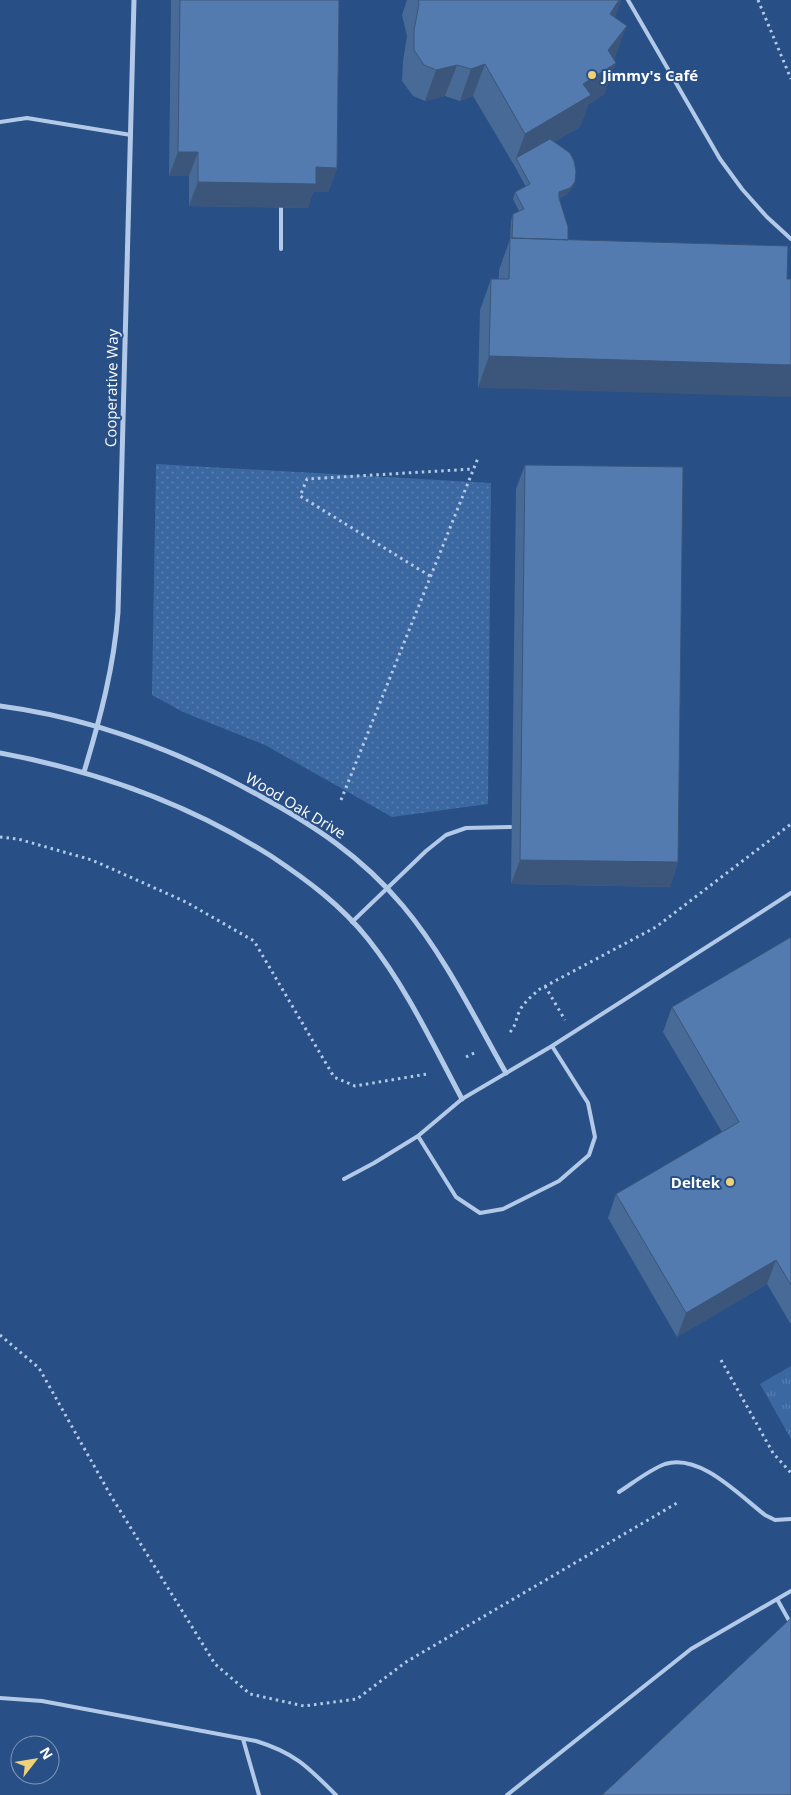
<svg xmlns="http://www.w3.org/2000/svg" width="791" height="1795" font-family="'Open Sans',sans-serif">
	<defs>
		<pattern id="grass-dots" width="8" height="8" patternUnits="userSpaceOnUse" patternTransform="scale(1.25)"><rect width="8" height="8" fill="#3c68a2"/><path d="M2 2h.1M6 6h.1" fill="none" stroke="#597fb0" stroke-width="1.8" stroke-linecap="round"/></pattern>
		<pattern id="park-tufts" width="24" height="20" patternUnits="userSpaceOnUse" patternTransform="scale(1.25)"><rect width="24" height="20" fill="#3c68a2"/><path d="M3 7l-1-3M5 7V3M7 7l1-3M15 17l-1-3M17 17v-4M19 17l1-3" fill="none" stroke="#597fb0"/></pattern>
	</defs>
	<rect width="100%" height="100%" fill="#284f86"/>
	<path fill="url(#grass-dots)" d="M156 464 491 483 488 804 392 817 265 745 183 712 152 695Z"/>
	<path fill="url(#park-tufts)" d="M791 1366V1439L760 1384Z"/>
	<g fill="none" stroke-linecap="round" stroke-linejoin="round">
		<path stroke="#b2cae8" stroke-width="3" stroke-dasharray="2.5 4" stroke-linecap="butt" d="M758 0 791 79
			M430 576 300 496 307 479 473 469
			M341 800 478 458
			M0 837 18 839 92 860 186 902 254 941 334 1077 355 1086 427 1074
			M545 986 565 1020
			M510 1032C516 1026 516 1018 520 1010 525 1001 533 995 540 989L656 927 791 824
			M466 1057 476 1052
			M0 1335 39 1368 111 1496 215 1664 250 1694 304 1706 357 1699 406 1662 677 1503
			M721 1360 773 1453 791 1473"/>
		<path stroke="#b2cae8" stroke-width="4" d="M628 0 720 159 742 189 767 217 791 239
			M0 122 27 118 131 135
			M281 249V207
			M352 922 426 851 446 835 466 828 511 827
			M418 1136 456 1197 480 1213 503 1209 559 1181 589 1155 595 1137 588 1103 552 1046
			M344 1179 374 1163 418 1136 462 1099 552 1046 791 893
			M619 1492C633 1483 649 1470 665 1464 700 1453 739 1495 765 1515L775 1520 791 1519
			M777 1599 791 1624
			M0 1698 42 1701 256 1741C295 1753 308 1767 336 1795
			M243 1739 259 1795
			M507 1795 691 1649 791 1591"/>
		<path stroke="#b2cae8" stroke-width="5" d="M0 706C92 718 179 751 260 796 315 826 362 857 403 906 445 956 474 1017 506 1073
			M0 753C97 771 187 803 271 856 307 880 341 905 368 939 407 988 433 1045 462 1099
			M84 772C100 719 114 667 118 612L134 0"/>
	</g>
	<path fill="#486a96" d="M171 0H339L337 168 328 192H313L308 208 189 206V176H169Z
		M407 0H621L615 17V58L614 60 604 94 588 105 580 127 554 142 575 182 572 188 567 194 559 198 478 388 480 310 491 279H499V270L510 239 511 221 513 214 519 211 513 199 515 192 526 187 514 165 473 96 460 101 445 96 425 101 413 96 402 81 403 61 407 36 402 15Z
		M525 465 678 862 670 887 511 884 516 489Z
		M791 937V1323H790L767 1284 677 1337 608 1218 616 1194 722 1132 663 1032 672 1007Z"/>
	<path fill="#3b567a" d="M619 0H621L613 23 610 14Z
		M627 26 615 58 606 69 616 63 604 94 588 105 580 127 519 162 516 158 525 134 583 84 608 50Z
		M485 64 473 96 460 101 471 69Z
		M457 65 445 96 425 101 436 70Z
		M178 152H198L189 176H169Z
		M316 167 337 168 328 192H313L308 208 189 206 198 182Z
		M575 182 572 188 567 194 557 198 559 192Z
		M489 356 791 365V397L478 388Z
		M520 860 678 862 670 887 511 884Z
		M776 1260 767 1284 677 1337 686 1313Z"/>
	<path fill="#547baf" stroke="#3b567a" d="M180 0H339L337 168 316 167V184L198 182V152H178Z
		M418 0H619L610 14 627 26 608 50 616 63 583 84 591 95 525 134 485 64 471 69 457 65 436 70 424 65 414 50V30L419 4Z
		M550 139 570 153 574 161 576 171 575 182 570 188 559 192V198L568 227V240L512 238 513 214 524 209 515 192 530 184 516 158Z
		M510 238 788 246 787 279H791V365L489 356 491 279H509Z
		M525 465 683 467 678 862 520 860Z
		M791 937V1285L776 1260 686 1313 616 1194 739 1122 672 1007Z
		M791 1618V1795H602Z"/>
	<g fill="#f0d078" stroke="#284f86" stroke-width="2">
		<circle cx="592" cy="75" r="5"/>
		<circle cx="730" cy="1182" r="5"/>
	</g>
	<g text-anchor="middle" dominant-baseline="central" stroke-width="4" stroke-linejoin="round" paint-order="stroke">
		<g font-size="15" font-weight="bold" fill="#fff" stroke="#284f86" text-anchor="start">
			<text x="602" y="75">Jimmy's Café</text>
			<text x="720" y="1182" text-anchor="end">Deltek</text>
		</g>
		<g font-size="15" fill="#fff" stroke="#284f86">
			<text transform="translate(111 388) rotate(-89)">Cooperative Way</text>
			<text transform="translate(296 805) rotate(31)">Wood Oak Drive</text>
		</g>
	</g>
	<g transform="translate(35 1760) rotate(59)"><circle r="24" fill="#284f86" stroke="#7e95b6"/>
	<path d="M0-4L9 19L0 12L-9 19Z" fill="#f0d078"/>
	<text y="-8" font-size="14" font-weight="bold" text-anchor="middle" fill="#ffffff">N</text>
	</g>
</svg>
